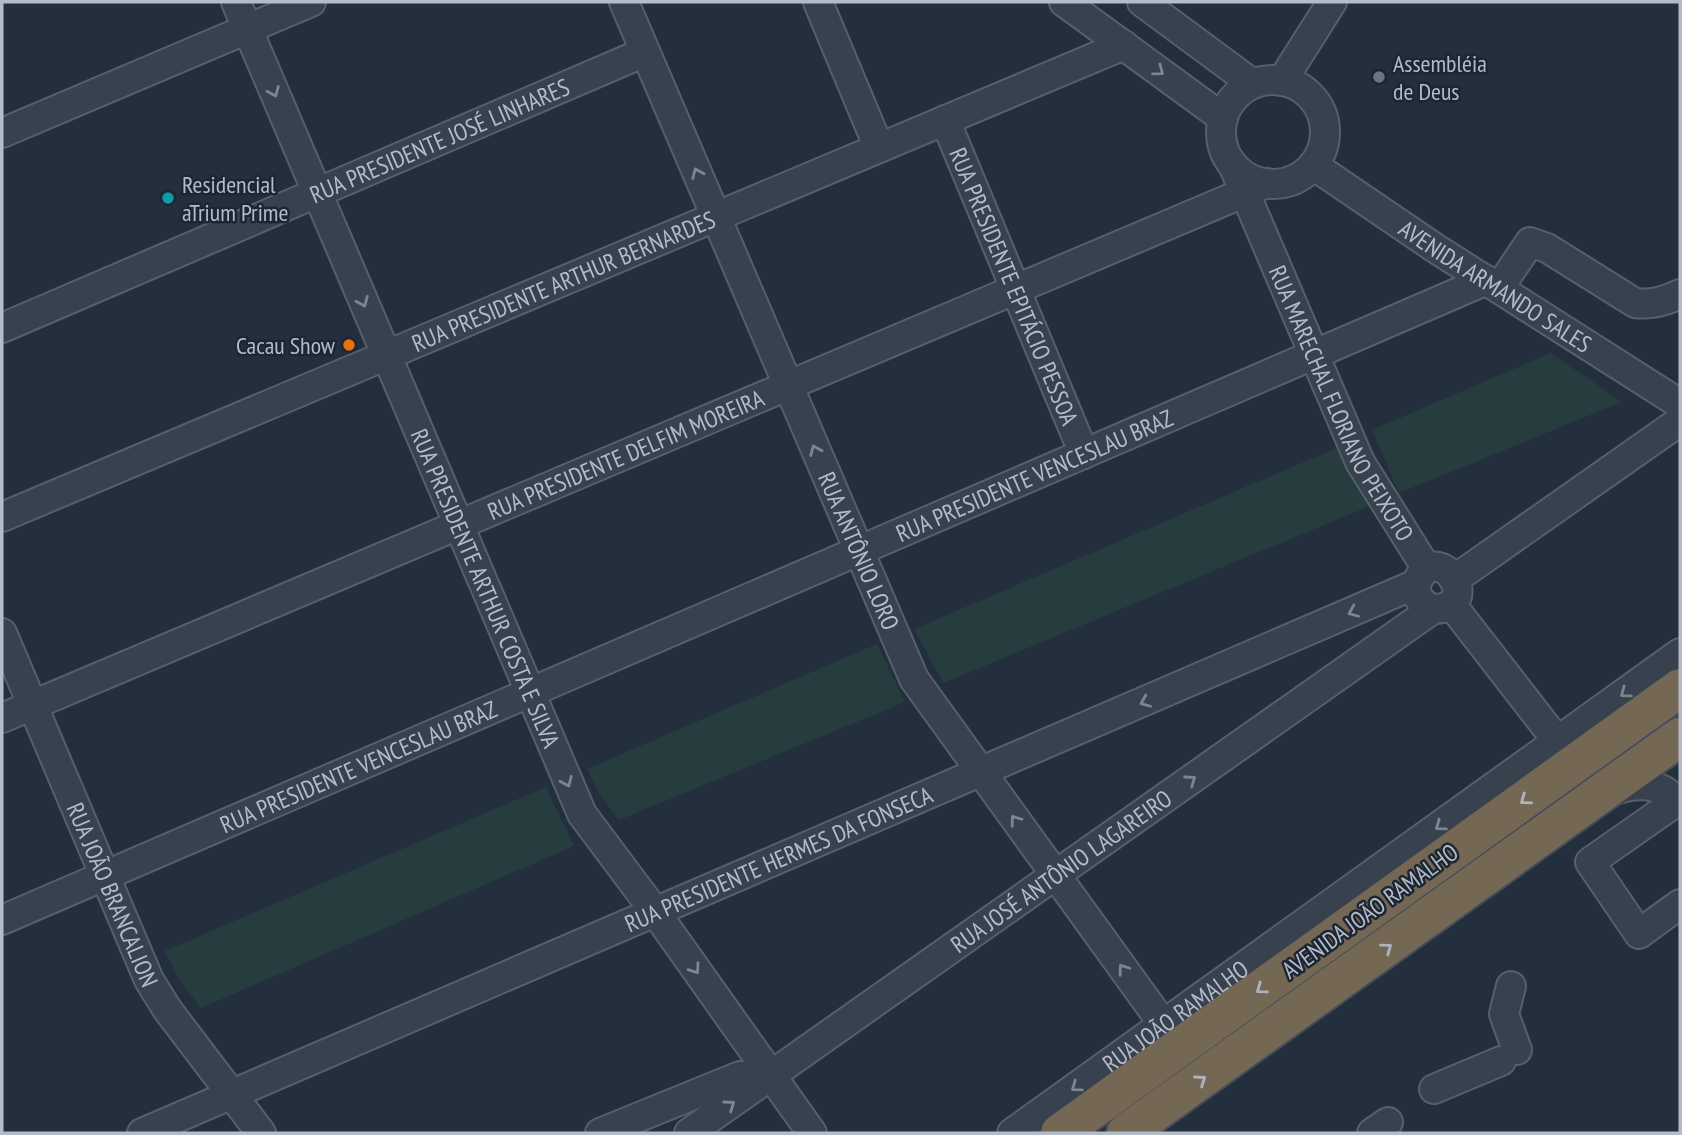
<svg xmlns="http://www.w3.org/2000/svg" width="1682" height="1135" font-family="'PT Sans Narrow',sans-serif">
	<rect width="100%" height="100%" fill="#242f3e"/>
	<path fill="#263c3f" d="M1551 353 1622 402 1399 493 1372 430Z
		M1341 446 1370 506 943 683 914 629Z
		M877 644 905 702 619 820 600 795 587 769Z
		M546 787 574 846 201 1008 179 980 165 951Z"/>
	<g fill="none" stroke-linecap="round" stroke-linejoin="round">
		<defs>
			<g id="minor">
				<path id="s1" d="M236 2 582 814 656 913 812 1133"/>
				<path id="s2" d="M624 2 914 679 1164 1025 1169 1039 1170 1054"/>
				<path d="M818 2 879 148"/>
				<path d="M1064 2 1223 118"/>
				<path d="M1142 2 1253 84"/>
				<circle cx="1273" cy="132" r="52"/>
				<path d="M1282 81 1332 2"/>
				<path id="s3" d="M945 120 1084 454"/>
				<path d="M2 133 311 2"/>
				<path id="s4" d="M1233 165 1360 462 1427 569"/>
				<path id="s5" d="M1313 165 1435 248 1680 404"/>
				<path d="M1499 288 1530 242 1547 248 1635 303C1652 305 1665 301 1680 294"/>
				<path id="s6" d="M2 328 645 52"/>
				<path id="s7" d="M2 517 1124 45"/>
				<path d="M1455 579 1680 421"/>
				<path d="M1451 604 1569 756"/>
				<path id="s8" d="M2 633 149 980 167 1009 261 1133"/>
				<path id="s9" d="M2 718 1267 183"/>
				<path d="M1609 792C1631 783 1661 780 1676 802"/>
				<path d="M1680 799 1590 862 1639 934 1680 904"/>
				<path id="s10" d="M2 920 1487 280"/>
				<path d="M1511 986 1504 1014 1517 1050"/>
				<path d="M1434 1089 1501 1061"/>
				<path id="s11" d="M142 1133 1416 584"/>
				<path d="M600 1133 740 1076H771"/>
				<path id="s12" d="M689 1133 1433 609C1486 609 1440 540 1419 578 1411 592 1420 604 1433 609"/>
				<path id="s13" d="M1012 1133 1680 653"/>
				<path d="M1372 1133 1388 1122"/>
			</g>
			<path id="highway" d="M1060 1133 1680 688
				M1126 1133 1680 737"/>
		</defs>
		<use href="#minor" stroke="#565f6c" stroke-width="32"/>
		<use href="#highway" stroke="#434c59" stroke-width="42"/>
		<use href="#minor" stroke="#38414e" stroke-width="28"/>
		<use href="#highway" stroke="#746855" stroke-width="38"/>
	</g>
	<defs><path id="oneway-chevron" d="M-2-3.5L2.5 0L-2 3.5" fill="none" stroke-width="1.6" stroke-linecap="round" stroke-linejoin="round" transform="scale(1.75)"/></defs>
	<g stroke="#7c8592">
		<use href="#oneway-chevron" transform="translate(1159 71) rotate(37)"/>
		<use href="#oneway-chevron" transform="translate(274 92) rotate(67)"/>
		<use href="#oneway-chevron" transform="translate(697 173) rotate(-113)"/>
		<use href="#oneway-chevron" transform="translate(363 302) rotate(67)"/>
		<use href="#oneway-chevron" transform="translate(815 450) rotate(-113)"/>
		<use href="#oneway-chevron" transform="translate(1353 612) rotate(157)"/>
		<use href="#oneway-chevron" transform="translate(1625 693) rotate(144)"/>
		<use href="#oneway-chevron" transform="translate(1145 702) rotate(157)"/>
		<use href="#oneway-chevron" transform="translate(1191 780) rotate(-35)"/>
		<use href="#oneway-chevron" transform="translate(567 782) rotate(67)"/>
		<use href="#oneway-chevron" transform="translate(1015 820) rotate(-126)"/>
		<use href="#oneway-chevron" transform="translate(1440 826) rotate(144)"/>
		<use href="#oneway-chevron" transform="translate(695 969) rotate(55)"/>
		<use href="#oneway-chevron" transform="translate(1123 969) rotate(-126)"/>
		<use href="#oneway-chevron" transform="translate(1076 1087) rotate(144)"/>
		<use href="#oneway-chevron" transform="translate(730 1105) rotate(-35)"/>
	</g>
	<g stroke="#aeb4bd">
		<use href="#oneway-chevron" transform="translate(1525 800) rotate(144)"/>
		<use href="#oneway-chevron" transform="translate(1387 948) rotate(-36)"/>
		<use href="#oneway-chevron" transform="translate(1261 989) rotate(144)"/>
		<use href="#oneway-chevron" transform="translate(1201 1080) rotate(-35)"/>
	</g>
	<circle fill="#6b7280" stroke="#1d2633" stroke-width="2.5" cx="1379" cy="77" r="7"/>
	<circle fill="#0f9aa8" stroke="#1d2633" stroke-width="2.5" cx="168" cy="198" r="7"/>
	<circle fill="#e8710a" stroke="#1d2633" stroke-width="2.5" cx="349" cy="345" r="7"/>
	<g text-anchor="middle" dominant-baseline="central" stroke-width="5" stroke-linejoin="round" paint-order="stroke">
		<g font-size="24" fill="#b4bcc9" stroke="#1d2633" text-anchor="start">
			<text x="1393" y="63">Assembléia<tspan x="1393" dy="28">de Deus</tspan></text>
			<text x="182" y="184">Residencial<tspan x="182" dy="28">aTrium Prime</tspan></text>
			<text x="335" y="345" text-anchor="end">Cacau Show</text>
		</g>
		<g font-size="24" fill="#b4bcc9" stroke="#1d2633">
			<text stroke="none"><textPath href="#s6" startOffset="476">RUA PRESIDENTE JOSÉ LINHARES</textPath></text>
			<text stroke="none"><textPath href="#s7" startOffset="609">RUA PRESIDENTE ARTHUR BERNARDES</textPath></text>
			<text stroke="none"><textPath href="#s5" startOffset="219">AVENIDA ARMANDO SALES</textPath></text>
			<text stroke="none"><textPath href="#s3" startOffset="180">RUA PRESIDENTE EPITÁCIO PESSOA</textPath></text>
			<text stroke="none"><textPath href="#s4" startOffset="262">RUA MARECHAL FLORIANO PEIXOTO</textPath></text>
			<text stroke="none"><textPath href="#s9" startOffset="677">RUA PRESIDENTE DELFIM MOREIRA</textPath></text>
			<text stroke="none"><textPath href="#s10" startOffset="1124">RUA PRESIDENTE VENCESLAU BRAZ</textPath></text>
			<text stroke="none"><textPath href="#s2" startOffset="597">RUA ANTÔNIO LORO</textPath></text>
			<text stroke="none"><textPath href="#s1" startOffset="637">RUA PRESIDENTE ARTHUR COSTA E SILVA</textPath></text>
			<text stroke="none"><textPath href="#s10" startOffset="388">RUA PRESIDENTE VENCESLAU BRAZ</textPath></text>
			<text stroke="none"><textPath href="#s11" startOffset="693">RUA PRESIDENTE HERMES DA FONSECA</textPath></text>
			<text stroke="none"><textPath href="#s12" startOffset="455">RUA JOSÉ ANTÔNIO LAGAREIRO</textPath></text>
			<text stroke="none"><textPath href="#s8" startOffset="284">RUA JOÃO BRANCALION</textPath></text>
			<text transform="translate(1370 911) rotate(-36)">AVENIDA JOÃO RAMALHO</text>
			<text stroke="none"><textPath href="#s13" startOffset="201">RUA JOÃO RAMALHO</textPath></text>
		</g>
	</g>
	<rect width="1682" height="1135" fill="none" stroke="#b4bcc9" stroke-width="7"/>
</svg>
